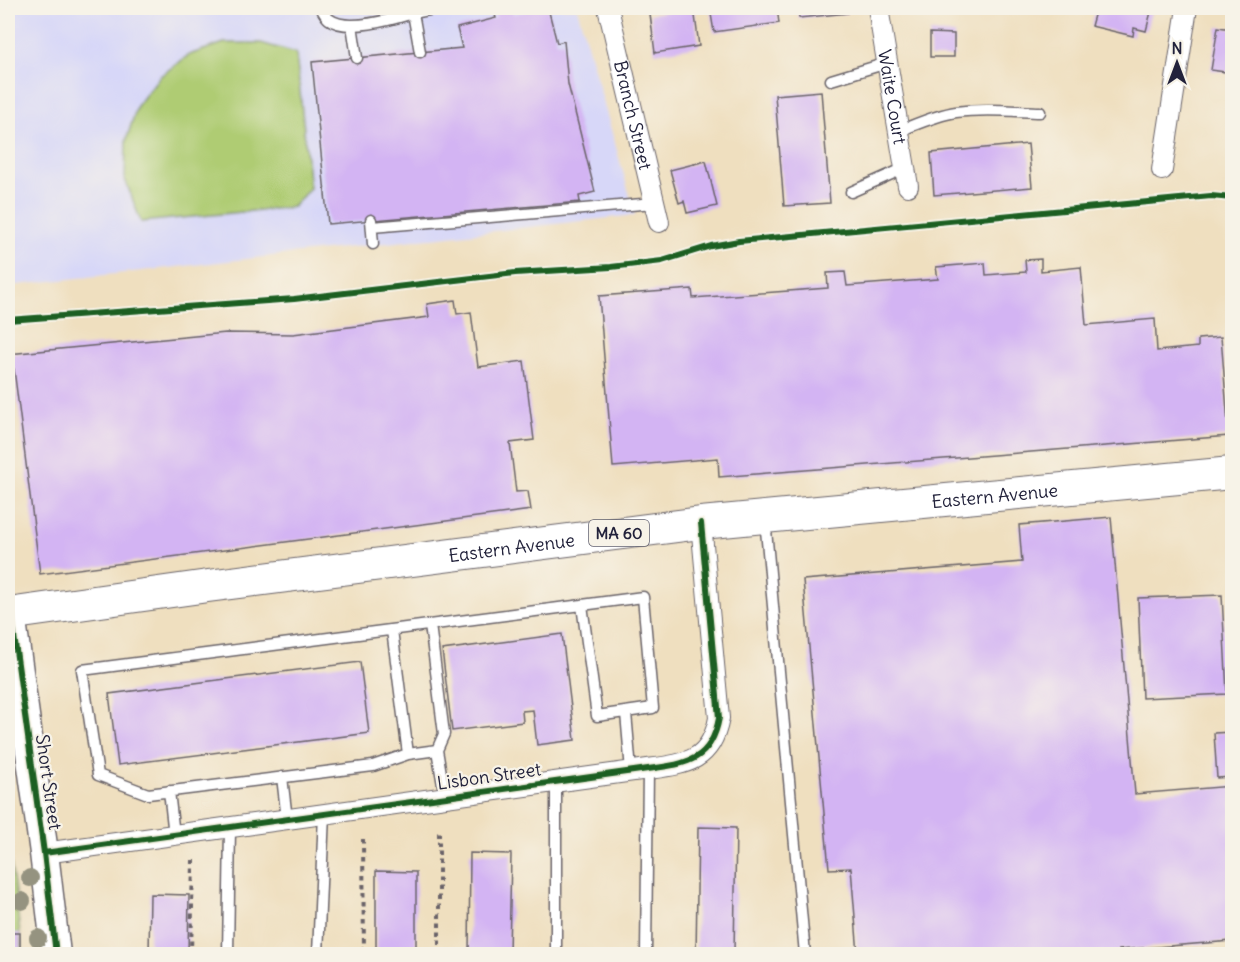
<svg xmlns="http://www.w3.org/2000/svg" width="1240" height="962" font-family="Delius,sans-serif">
	<rect width="100%" height="100%" fill="#f7f3e8"/>
	<filter id="ink" filterUnits="userSpaceOnUse"><feTurbulence type="fractalNoise" baseFrequency=".0167" numOctaves="2"/><feDisplacementMap in="SourceGraphic" scale="12" xChannelSelector="R" yChannelSelector="G"/><feConvolveMatrix kernelMatrix="1 2 1 2 8 2 1 2 1" color-interpolation-filters="sRGB"/></filter>
	<filter id="wash" filterUnits="userSpaceOnUse"><feTurbulence type="fractalNoise" baseFrequency=".008" numOctaves="4" result="noise"/><feDisplacementMap in="SourceGraphic" scale="24" xChannelSelector="R" yChannelSelector="G"/><feGaussianBlur stdDeviation="1.35" result="paint"/><feColorMatrix in="noise" values="0 0 0 0 0 0 0 0 0 0 0 0 0 0 0 0 0 1.4 0 .05"/><feComposite in="paint" operator="in"/></filter>
	<g filter="url(#wash)">
		<rect width="100%" height="100%" fill="#efdfbf"/>
		<path fill="#d7d7f8" d="M8 8H577L635 215 8 286Z"/>
		<path fill="#afcc73" stroke="#687757" stroke-width="1.5" d="M224 43H261L296 53 310 188 293 207 141 222 125 179 126 141 137 106 159 77 189 55Z
			M8 845 17 905 22 954H8Z"/>
		<g id="blocks">
			<path fill="#d3b4f3" d="M493 8H511L513 14 540 8H548L557 43 564 41 568 84 595 192 579 196 580 202 328 224 312 62 462 48 457 28 496 18Z
				M694 8 699 46 655 53 650 14Z
				M710 8H725L726 12 743 10V8H777L779 23 714 32Z
				M798 8H848V13L799 18Z
				M1096 8H1152L1146 31 1134 28 1133 36 1091 26Z
				M1218 27 1232 29V73L1211 70Z
				M930 33 954 34V57H930Z
				M821 91 830 203 784 206 775 95Z
				M1028 144 1032 187 934 195 931 153Z
				M706 161 717 206 687 213 684 201 679 203 670 170Z
				M1041 259V271L1081 267 1086 325 1155 319 1157 351 1198 347V339L1221 337 1229 436 719 477 718 458 613 467 599 296 692 289 693 298 828 288 827 273 845 272 847 286 938 279 936 267 985 263 986 275 1026 272 1025 260Z
				M455 300 457 314 471 312 478 367 524 361 534 440 510 443 516 492 528 491 531 510 40 574 14 369 8 370V354L226 333 293 334 429 317 427 304Z
				M1111 517 1135 794 1232 786V941L1119 950 1120 954H858L851 868 829 869 803 580 1022 562 1019 525Z
				M1222 595 1227 694 1142 698 1138 598Z
				M562 634 575 740 537 745 533 710 522 711 523 722 452 731 442 650Z
				M360 662 369 733 118 765 109 694Z
				M1232 732V777L1217 778 1214 733Z
				M698 827 736 828 734 954H696Z
				M470 853 511 854 509 954H469Z
				M376 871 416 872V954H376Z
				M150 894 189 895 188 954H149Z
				M8 933H20V951H8Z"/>
		</g>
	</g>
	<g filter="url(#ink)">
		<use href="#blocks" fill-opacity="0" stroke="#6a6469" stroke-width="1.5"/>
		<g fill="none" stroke-linecap="round" stroke-linejoin="round">
			<defs>
				<path id="service" d="M321 8C323 11 326 17 329 19 347 33 393 19 413 13L409 8
					M352 25 357 58
					M420 52 413 13 439 8
					M831 80 887 63
					M899 131C917 124 936 115 956 112 983 108 1012 111 1040 112
					M851 192 905 168
					M371 220 373 244
					M372 227 654 203
					M765 519 805 954
					M430 625 444 734 437 750
					M392 630 408 754
					M626 713 631 771
					M282 777 287 819
					M169 791 174 835
					M445 797 437 750 408 754 373 766 148 794 98 775 82 670 582 605 643 597 653 708 597 716 582 605
					M228 954 230 828
					M318 954 324 814
					M556 954V782
					M646 954 648 769"/>
				<g id="minor">
					<path id="s1" d="M608 8 659 222"/>
					<path id="s2" d="M878 8 908 186"/>
					<path d="M1162 170 1187 8"/>
					<path d="M44 853 648 769C685 764 711 762 719 718L701 523"/>
				</g>
				<path id="secondary" d="M11 614 44 853 56 954"/>
				<g id="primary">
					<path id="s3" d="M8 614 208 586 701 523 1232 473"/>
				</g>
			</defs>
			<use href="#service" stroke="#6a6469" stroke-width="13"/>
			<use href="#minor" stroke="#6a6469" stroke-width="22"/>
			<use href="#secondary" stroke="#6a6469" stroke-width="31"/>
			<use href="#primary" stroke="#6a6469" stroke-width="34"/>
			<path stroke="#6a6469" stroke-width="4" stroke-dasharray="4.5 4.5" stroke-linecap="butt" d="M363 839 364 954
				M191 954 193 860
				M439 954V828"/>
			<use href="#service" stroke="#fff" stroke-width="10"/>
			<use href="#minor" stroke="#fff" stroke-width="20"/>
			<use href="#secondary" stroke="#fff" stroke-width="28"/>
			<use href="#primary" stroke="#fff" stroke-width="32"/>
			<defs>
				<path id="cycleway" d="M8 320 294 299 515 273 611 267 662 261 711 246 739 241 1211 196 1232 198
					M11 614 44 853 56 954
					M44 853 648 769C685 764 711 762 719 718L701 523"/>
			</defs>
			<use href="#cycleway" stroke="#f7f3e8" stroke-width="10"/>
			<use href="#cycleway" stroke="#1b5e20" stroke-width="6"/>
		</g>
		<g fill="#959380">
			<circle cx="30" cy="878" r="9"/>
			<circle cx="22" cy="901" r="9"/>
			<circle cx="38" cy="938" r="9"/>
		</g>
	</g>
	<g text-anchor="middle" dominant-baseline="central" stroke-width="4.5" stroke-linejoin="round" paint-order="stroke">
		<rect fill="#f7f3e8" stroke="#62616f" stroke-width="1.5" x="589" y="520" width="60" height="26" rx="4.5"/>
		<g font-size="16" font-weight="bold" fill="#22223b">
			<text x="619" y="533">MA 60</text>
		</g>
		<g font-size="18" fill="#22223b" stroke="#f7f3e8">
			<text stroke="none"><textPath href="#s2" startOffset="90">Waite Court</textPath></text>
			<text stroke="none"><textPath href="#s1" startOffset="110">Branch Street</textPath></text>
			<text stroke="none"><textPath href="#s3" startOffset="994">Eastern Avenue</textPath></text>
			<text stroke="none"><textPath href="#s3" startOffset="508">Eastern Avenue</textPath></text>
			<text transform="translate(489 776) rotate(-8)">Lisbon Street</text>
			<text transform="translate(49 782) rotate(82)">Short Street</text>
		</g>
	</g>
	<rect width="1240" height="962" fill="none" stroke="#f7f3e8" stroke-width="30"/>
	<g transform="translate(1177 63)" stroke="#f7f3e8" stroke-width="4.5" paint-order="stroke">
	<path d="M0-4.5L10 22L0 15L-10 22Z" fill="#22223b"/>
	<text y="-9" font-size="16" font-weight="bold" text-anchor="middle" fill="#22223b">N</text>
	</g>
</svg>
